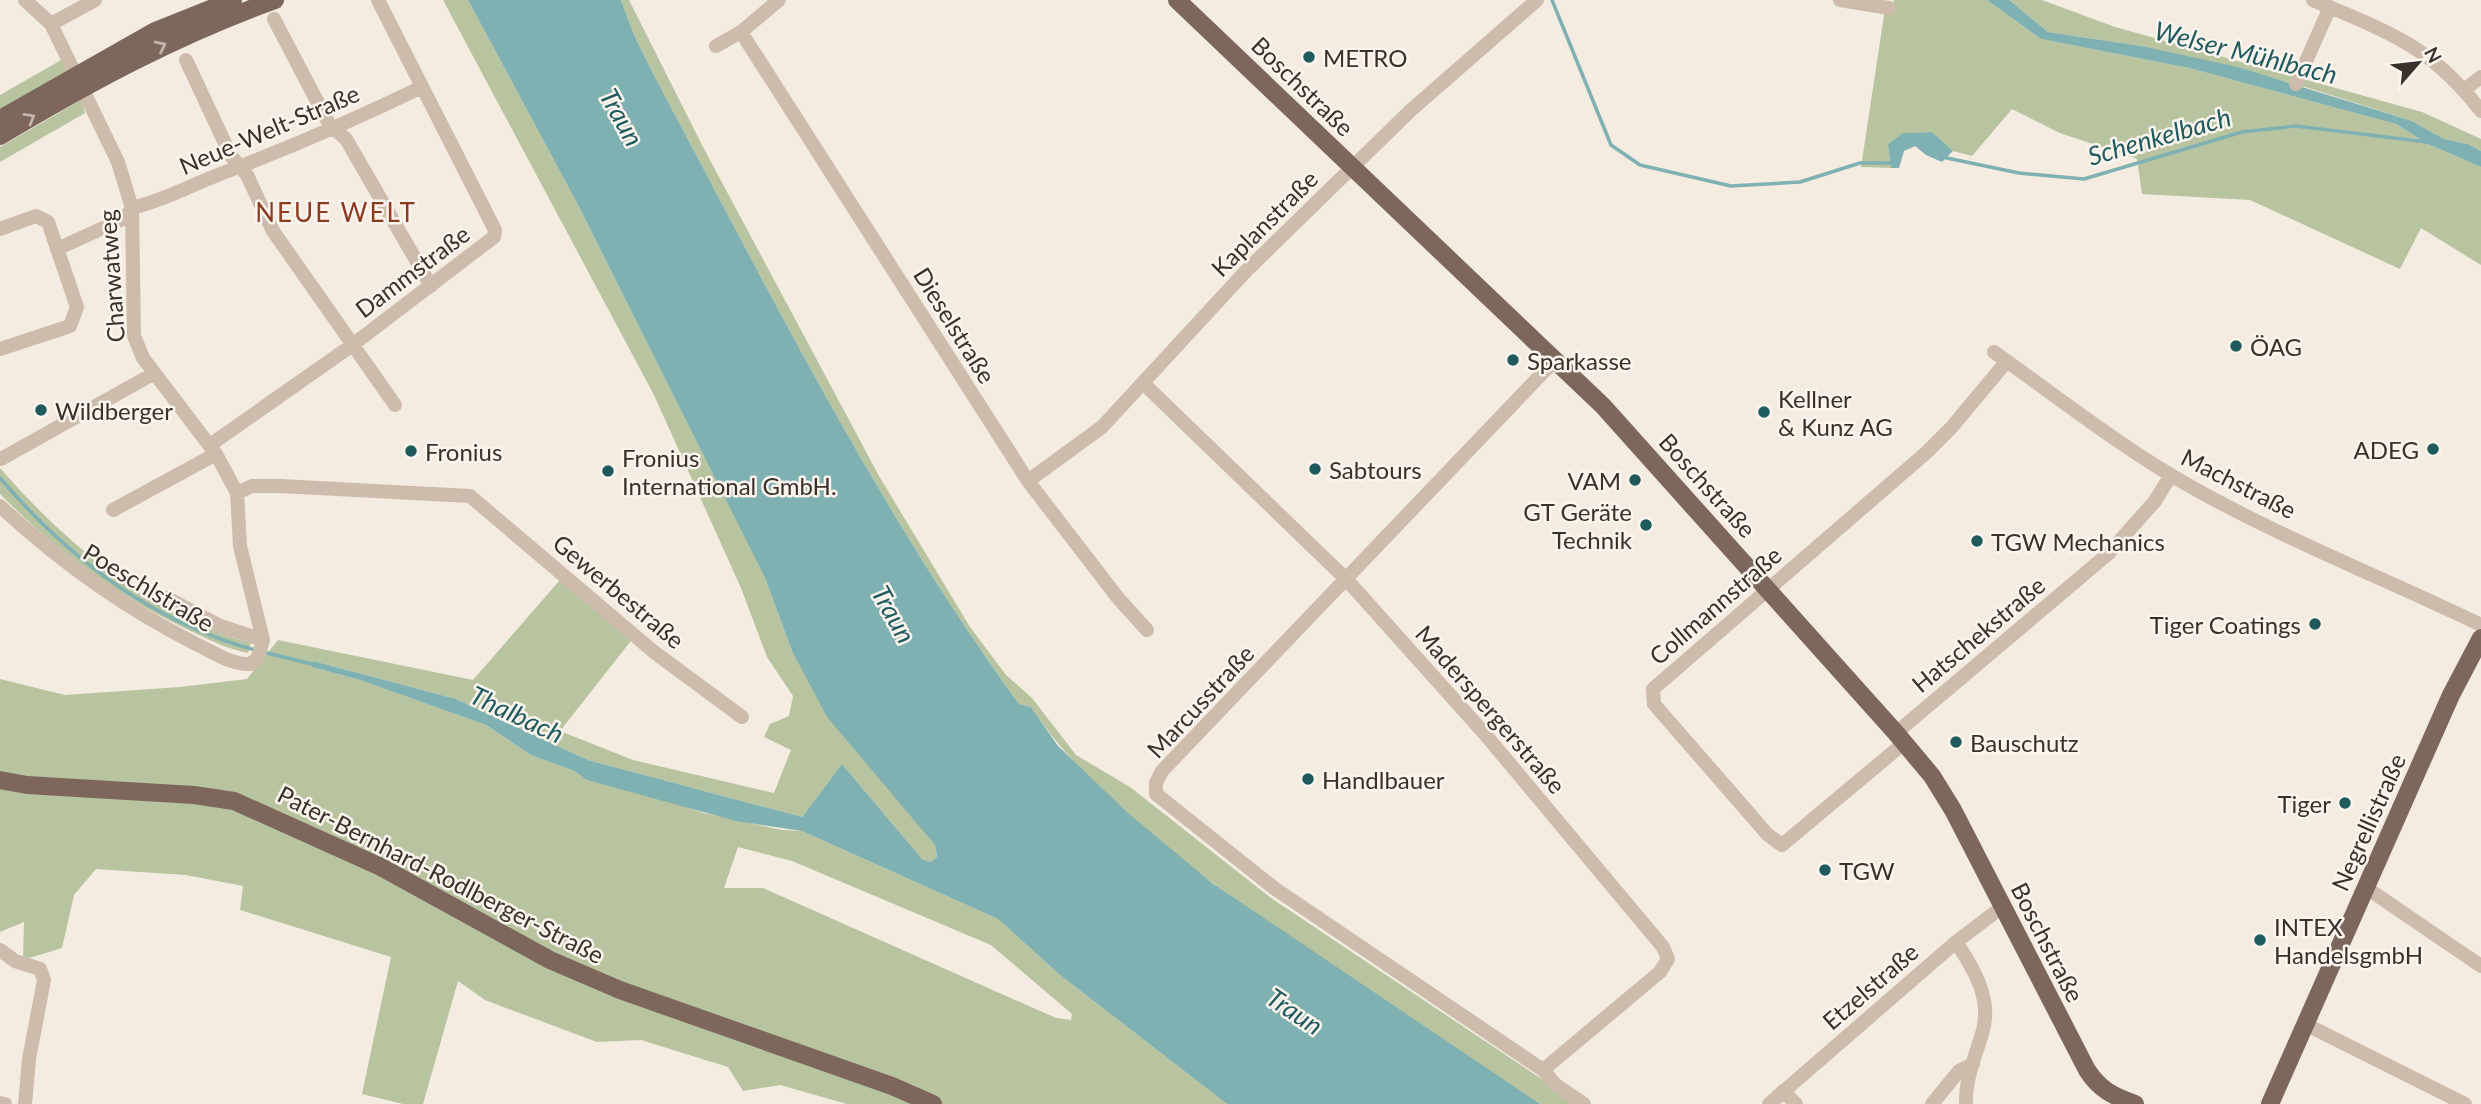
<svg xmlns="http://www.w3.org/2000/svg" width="2481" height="1104" font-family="Lato,sans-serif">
	<rect width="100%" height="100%" fill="#f4ebe1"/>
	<path fill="#b8c4a0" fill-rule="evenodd" d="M443 0H468L578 205 765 578 792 651 935 845 937 858 931 862 922 859 842 764 802 817 588 760 456 699 313 661 312 667 360 680 486 725 531 755 574 771 587 780 653 796 704 813 782 830 802 831 998 919 1060 975 1227 1104H847L780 1085 743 1091 728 1067 641 1040 597 1042 485 1000 458 981 423 1104H403L362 1094 391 957 240 910 243 886 186 875 96 869 74 895 62 948 23 960 24 922 0 932V679L65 695 180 687 247 679 278 640 473 680 560 580 634 637 560 731 633 760 774 793 791 750 764 737 770 724 789 716 793 696 767 657 741 588 654 395ZM738 847 792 861 991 945 1072 1014 1071 1020 1056 1018 763 888H724Z
		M621 0H629L703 147 879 476 970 627 1006 675 1032 698 1076 755 1130 787 1271 898 1579 1104H1540C1469 1057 1398 1009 1328 962 1223 892 1102 813 1031 707L1019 704C877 509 769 291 656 79L634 35Z
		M1894 0H1987L2041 39 2189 68 2396 124 2428 144 2481 167V265L2421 228 2400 269 2250 200 2142 194 2137 159 2060 133 2012 109 1972 156 1953 151 1932 132 1904 133 1888 144 1891 168 1861 167 1885 9 1892 6Z
		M2009 0H2042L2115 27 2422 112 2481 139V151L2468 144 2444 139 2412 121 2296 84 2141 46 2048 32Z
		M63 59 68 71 0 110V95Z
		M81 100 85 113 0 162V147Z
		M0 468C64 542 154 618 251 643L248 653C228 649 211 641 193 632 121 599 56 551 0 494Z"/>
	<path fill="#7fb0b2" d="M468 0H621L634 35 656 79C769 291 877 509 1019 704L1031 707 1058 746 1129 814 1212 883 1540 1104H1227L1060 975 998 919 802 831 736 821 587 780 574 771 531 755 486 725 360 680 312 667 313 661 456 699 588 760 802 817 842 764 922 859 931 862 937 857 935 845 827 717 792 651 765 578 578 205Z
		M1987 0H2009L2048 32 2141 46 2238 67 2412 121 2444 139 2468 144 2481 151V167L2428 144 2396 124 2189 68 2041 39Z
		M1932 132 1953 151 1942 162 1926 155 1915 146 1904 151 1899 168H1891L1888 144 1903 133Z"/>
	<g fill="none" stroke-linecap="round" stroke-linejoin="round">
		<path stroke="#7fb0b2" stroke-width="3.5" d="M1552 0 1611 145 1640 165 1731 186 1800 182 1860 163H1892
			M1942 157 2019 173 2084 179 2242 132 2296 126 2427 142
			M0 478C68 558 152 622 255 650
			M263 652 316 665"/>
		<path stroke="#cdbbac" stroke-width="14" d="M1840 0 1889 8
			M2313 0C2388 32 2430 45 2481 111
			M274 19 329 124 346 139 431 286
			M51 24 95 0
			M741 32 1028 481 1118 598 1147 630
			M716 46 741 32 779 0
			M186 60 231 156 247 175 273 231 395 405
			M2296 84 2330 7
			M2464 90 2481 77
			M0 229 36 216 48 222 77 307 70 326 0 349
			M57 249 125 218 132 208C166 200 195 183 228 171 294 146 358 118 422 87
			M1994 352C2052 393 2108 437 2169 474 2268 533 2377 575 2481 625
			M1556 359 1162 771 1156 783V794L1274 888 1543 1070 1556 1085 1584 1104
			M1144 384 1347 580 1484 733 1663 947 1668 959 1660 972 1543 1070
			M210 445 351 346 494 237 495 230 378 0
			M1 459 153 374
			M1028 481 1102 427 1246 271 1410 111 1537 0
			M237 493 252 486H280L470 496 654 652 742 717
			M0 506C60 562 123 607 196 644 213 652 231 665 251 664L258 657 263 640 240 546 237 493 216 454 143 358 134 336 132 208 118 162 51 24 25 0
			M113 510 216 454
			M167 598 220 626 263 640
			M1896 733 2108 554 2155 501 2171 475
			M1904 743 1782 845 1768 835 1654 704 1653 689 1927 452 1951 428 2007 361
			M2365 887 2481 966
			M1956 942C1974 969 1993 1000 1982 1034 1975 1057 1965 1080 1966 1104
			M0 950 15 961 40 969 44 980 29 1059 25 1104
			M2305 1024 2465 1104
			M1783 1091 1796 1104
			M0 1103 5 1104
			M1769 1104 1956 942 2002 907
			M1932 1104 1959 1071 1973 1064"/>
		<path stroke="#7d675c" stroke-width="18" d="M1177 0 1603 406 1896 733 1932 776 1953 810 2087 1070C2100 1090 2113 1096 2135 1104
			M0 119 155 31 233 0
			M0 136C89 83 177 35 275 0
			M0 780 27 785 194 795 234 801 381 867 550 960 620 990 892 1086 933 1104
			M2270 1104 2451 695 2481 638"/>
	</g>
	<defs><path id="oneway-chevron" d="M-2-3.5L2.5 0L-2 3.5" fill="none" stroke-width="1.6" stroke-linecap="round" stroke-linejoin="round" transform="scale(1.75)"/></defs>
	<g stroke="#c2b5ac">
		<use href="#oneway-chevron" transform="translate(161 46) rotate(-26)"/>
		<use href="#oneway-chevron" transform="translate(30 118) rotate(-30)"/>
	</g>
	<g fill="#1f5a5e" stroke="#fbf5ee" stroke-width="2.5">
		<circle cx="1309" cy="57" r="7"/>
		<circle cx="2236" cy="346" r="7"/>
		<circle cx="1513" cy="360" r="7"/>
		<circle cx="41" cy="410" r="7"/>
		<circle cx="1764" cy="412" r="7"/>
		<circle cx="2433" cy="449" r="7"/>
		<circle cx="411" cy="451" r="7"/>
		<circle cx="1315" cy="469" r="7"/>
		<circle cx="608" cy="471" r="7"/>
		<circle cx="1635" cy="480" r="7"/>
		<circle cx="1646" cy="525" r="7"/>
		<circle cx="1977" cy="541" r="7"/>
		<circle cx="2315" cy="624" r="7"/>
		<circle cx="1956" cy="742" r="7"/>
		<circle cx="1308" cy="779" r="7"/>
		<circle cx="2345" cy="803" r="7"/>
		<circle cx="1825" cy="870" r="7"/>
		<circle cx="2260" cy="940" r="7"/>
	</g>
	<g text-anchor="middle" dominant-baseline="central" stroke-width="5" stroke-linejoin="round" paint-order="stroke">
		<g font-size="24" fill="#3b302b" stroke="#fbf5ee" text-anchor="start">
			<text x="1323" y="57">METRO</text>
			<text x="2250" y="346">ÖAG</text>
			<text x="1527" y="360">Sparkasse</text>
			<text x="1778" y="398">Kellner<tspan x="1778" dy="28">&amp; Kunz AG</tspan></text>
			<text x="55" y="410">Wildberger</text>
			<text x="2419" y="449" text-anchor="end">ADEG</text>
			<text x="425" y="451">Fronius</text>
			<text x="622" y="457">Fronius<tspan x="622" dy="28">International GmbH.</tspan></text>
			<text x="1329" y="469">Sabtours</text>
			<text x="1621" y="480" text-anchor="end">VAM</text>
			<text x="1632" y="511" text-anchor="end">GT Geräte<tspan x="1632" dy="28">Technik</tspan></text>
			<text x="1991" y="541">TGW Mechanics</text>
			<text x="2301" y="624" text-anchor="end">Tiger Coatings</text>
			<text x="1970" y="742">Bauschutz</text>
			<text x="1322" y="779">Handlbauer</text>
			<text x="2331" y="803" text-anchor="end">Tiger</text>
			<text x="1839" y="870">TGW</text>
			<text x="2274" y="926">INTEX<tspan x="2274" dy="28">HandelsgmbH</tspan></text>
		</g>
		<g font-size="24" fill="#3b302b" stroke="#fbf5ee">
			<text transform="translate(1303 86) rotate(44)">Boschstraße</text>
			<text transform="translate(269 129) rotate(-23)">Neue-Welt-Straße</text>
			<text transform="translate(1264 223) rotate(-45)">Kaplanstraße</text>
			<text transform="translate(412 271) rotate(-37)">Dammstraße</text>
			<text transform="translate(111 276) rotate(-94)">Charwatweg</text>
			<text transform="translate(955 325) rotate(58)">Dieselstraße</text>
			<text transform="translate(2239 483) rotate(27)">Machstraße</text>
			<text transform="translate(1708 485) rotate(48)">Boschstraße</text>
			<text transform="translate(149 587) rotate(31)">Poeschlstraße</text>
			<text transform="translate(619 591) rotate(40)">Gewerbestraße</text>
			<text transform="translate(1715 605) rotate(-41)">Collmannstraße</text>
			<text transform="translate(1978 634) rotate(-40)">Hatschekstraße</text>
			<text transform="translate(1200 701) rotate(-47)">Marcusstraße</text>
			<text transform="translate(1491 709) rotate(49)">Maderspergerstraße</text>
			<text transform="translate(2368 822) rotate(-66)">Negrellistraße</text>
			<text transform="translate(441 874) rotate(27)">Pater-Bernhard-Rodlberger-Straße</text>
			<text transform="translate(2048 942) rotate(63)">Boschstraße</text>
			<text transform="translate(1870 986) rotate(-41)">Etzelstraße</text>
		</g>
		<g font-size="26" font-style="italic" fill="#1f5a5e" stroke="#fbf5ee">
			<text transform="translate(2246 52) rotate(14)">Welser Mühlbach</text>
			<text transform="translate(622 117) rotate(61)">Traun</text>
			<text transform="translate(2159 136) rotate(-16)">Schenkelbach</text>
			<text transform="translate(894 614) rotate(61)">Traun</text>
			<text transform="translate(517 714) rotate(25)">Thalbach</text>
			<text transform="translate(1295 1011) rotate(34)">Traun</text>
		</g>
		<g font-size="26" letter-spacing="2" fill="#8c3b22" stroke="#fbf5ee">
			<text x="336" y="212">NEUE WELT</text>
		</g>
	</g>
	<g transform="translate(2418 63) rotate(62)" stroke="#fbf5ee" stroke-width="5" paint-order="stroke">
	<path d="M0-5L12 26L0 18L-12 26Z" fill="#3b302b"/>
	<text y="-10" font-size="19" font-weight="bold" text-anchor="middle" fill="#3b302b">N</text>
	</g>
</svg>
